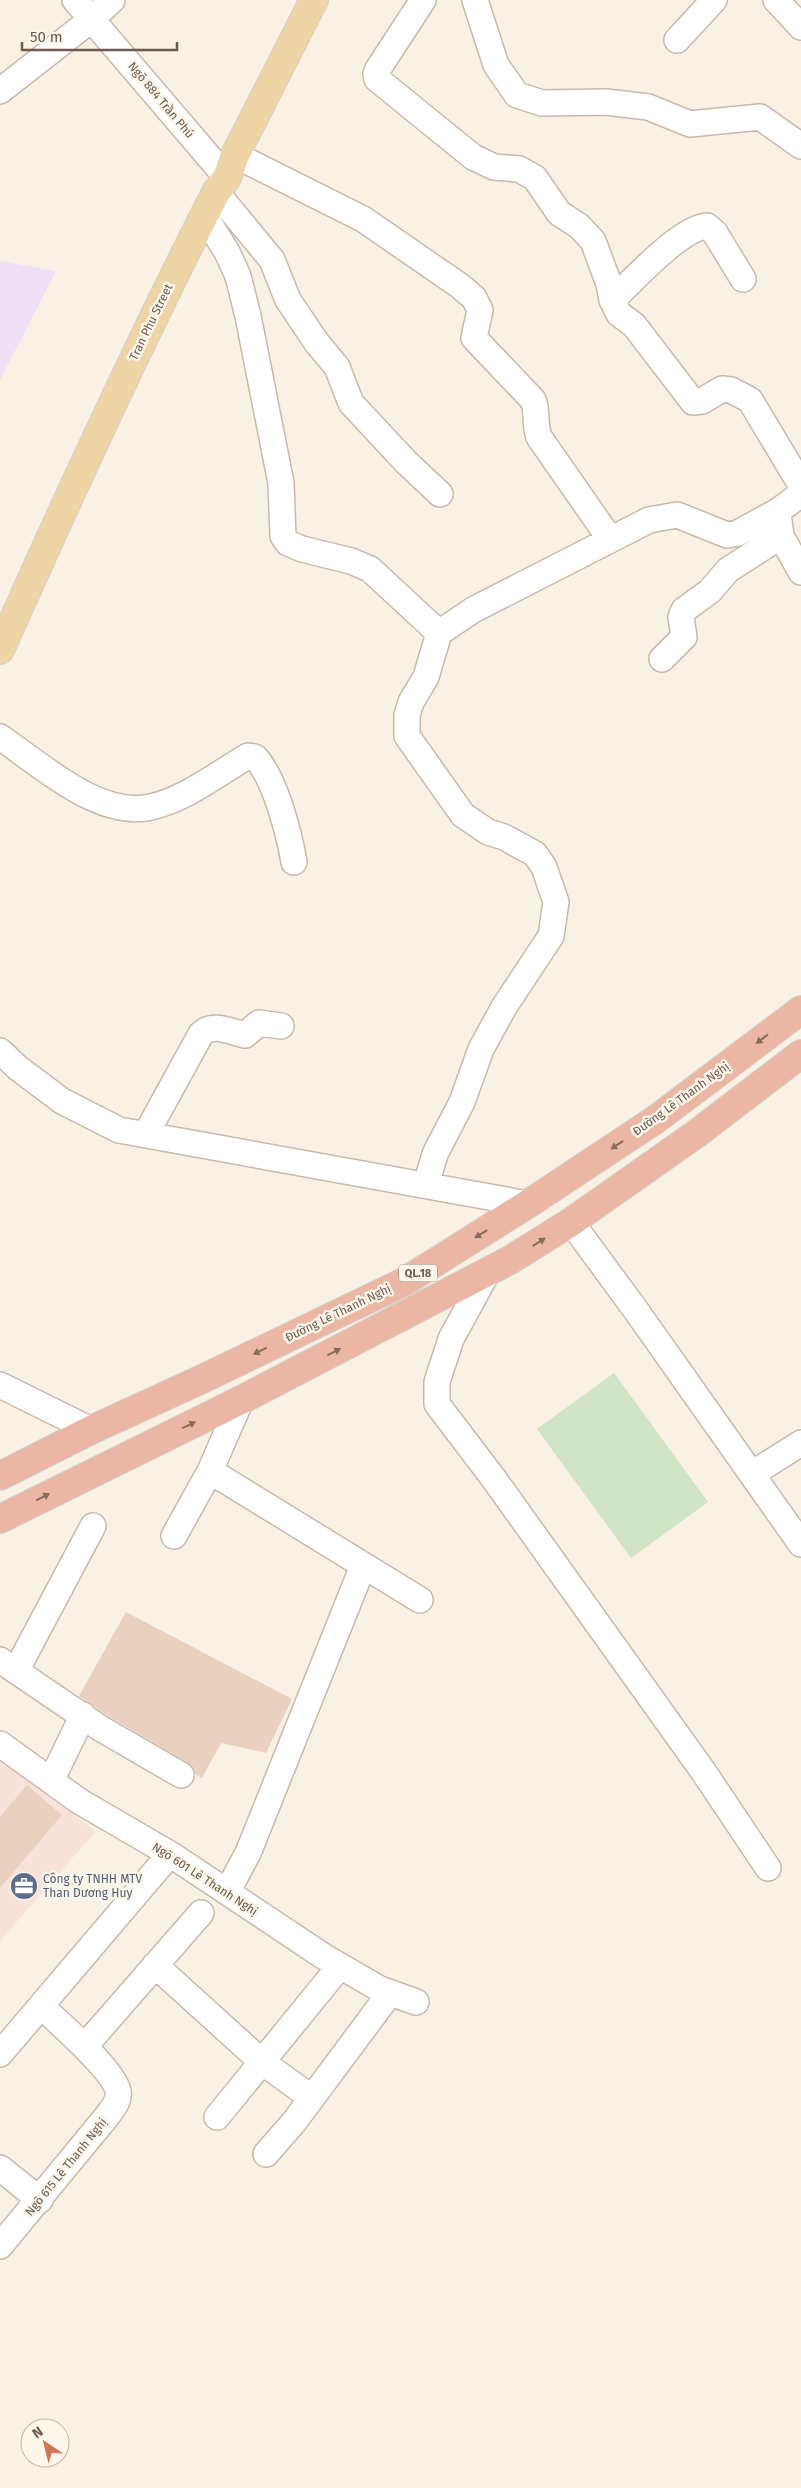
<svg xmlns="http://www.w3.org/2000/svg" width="801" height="2488" font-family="'Fira Sans',sans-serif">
	<rect width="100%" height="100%" fill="#f9f1e4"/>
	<path fill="#f8e2d9" d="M0 1754 20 1768 95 1832 0 1941Z"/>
	<path fill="#eee1f5" d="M0 261 56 271 0 380Z"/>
	<path fill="#d1e4c5" d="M614 1373 708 1502 631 1558 537 1429Z"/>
	<path fill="#ead1bf" d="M126 1612 292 1699 266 1753 221 1743 202 1778 195 1774 188 1763 108 1716 79 1696Z
		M27 1785 62 1815 0 1888V1817Z"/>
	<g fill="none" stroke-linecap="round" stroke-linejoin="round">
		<defs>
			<path id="minor" d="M75 0 227 178
				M423 0 378 69 376 74 377 79 473 157 494 167 519 169 535 178 559 213 579 226 593 241 609 284 612 300 619 314 634 325 693 402 702 401 722 389 731 390 750 400 801 485
				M475 0 496 65 517 95 542 103 606 102 648 107 690 124 760 117 801 146
				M776 0 801 27
				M677 40 714 0
				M0 91 92 19 112 0
				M235 155 363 219 460 286 474 298 480 310 474 338 533 400C538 410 534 424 539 437L610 539
				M216 192 272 260 288 300 317 343 337 367 351 403 406 462 440 494
				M204 215 227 252 238 276 248 316 281 483 283 536 288 543 302 549 351 561 370 569 439 633 473 610 649 520 677 515 727 535 738 533 778 511 801 494
				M612 300C633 281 680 228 707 226L715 233 743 279
				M779 521 781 536 801 572
				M662 659 684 637 681 617 684 610 710 591 728 570 781 536
				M0 737C40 764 99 819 151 807 186 799 217 774 248 756L255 757C275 778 289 833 294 862
				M0 1051 18 1068 62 1101 119 1130 528 1204
				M146 1134 201 1034C213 1022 231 1032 245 1035L259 1023 281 1026
				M426 1185 435 1154 462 1102 481 1049 504 1007 551 936 556 902 544 867 535 854 504 837 488 832 463 815 407 736V715L411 702 426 677 439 633
				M571 1222 635 1309 801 1544
				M488 1271 451 1339 437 1382V1404L494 1479 703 1771 768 1868
				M0 1385 91 1430
				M210 1471 420 1600
				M752 1474 801 1443
				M174 1536 210 1471 241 1400
				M0 1660 100 1728 181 1775
				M16 1671 93 1526
				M0 1744 79 1801 170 1854 323 1956 380 1989 416 2002
				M51 1781 83 1715
				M227 1892 248 1853 363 1566
				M155 1965 262 2062 312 2098
				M85 2046 201 1913
				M0 2054 170 1854
				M217 2117 340 1966
				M266 2154 294 2122 390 1993
				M0 2168 40 2200
				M0 2246 108 2115C113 2108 120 2100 118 2091 113 2069 58 2022 41 2006"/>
			<path id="major" d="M0 650C69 495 139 343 216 192L227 178 235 155 314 0"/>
			<path id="highway" d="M0 1476 91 1430 200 1380 404 1282 528 1204 655 1120 801 1010
				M0 1519 241 1400 510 1260 571 1222 696 1134 801 1054"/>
		</defs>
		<use href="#minor" stroke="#c8b9ac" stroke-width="28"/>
		<use href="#major" stroke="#d6d1cd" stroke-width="30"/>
		<use href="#highway" stroke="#d6d1cd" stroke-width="30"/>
		<use href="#minor" stroke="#fff" stroke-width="25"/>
		<use href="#major" stroke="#efd4a5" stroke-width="28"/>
		<use href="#highway" stroke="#ebb6a3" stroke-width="28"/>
	</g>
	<defs><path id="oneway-solid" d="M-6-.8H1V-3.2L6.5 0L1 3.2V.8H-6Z" transform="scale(1.25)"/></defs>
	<g fill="#866c5e">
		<use href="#oneway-solid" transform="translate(762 1039) rotate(143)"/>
		<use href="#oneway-solid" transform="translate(617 1145) rotate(146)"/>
		<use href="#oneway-solid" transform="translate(481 1234) rotate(148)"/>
		<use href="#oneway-solid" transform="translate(539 1242) rotate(-32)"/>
		<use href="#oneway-solid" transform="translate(260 1351) rotate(154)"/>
		<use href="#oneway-solid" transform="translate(334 1352) rotate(-27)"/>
		<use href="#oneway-solid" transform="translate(189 1425) rotate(-25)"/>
		<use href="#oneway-solid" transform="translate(43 1497) rotate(-27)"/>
	</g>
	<defs>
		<symbol id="office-disc" viewBox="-11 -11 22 22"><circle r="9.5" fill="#5c6f8a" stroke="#fcf5ea"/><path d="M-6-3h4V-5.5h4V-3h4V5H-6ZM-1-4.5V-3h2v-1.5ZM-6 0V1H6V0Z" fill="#fff"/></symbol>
	</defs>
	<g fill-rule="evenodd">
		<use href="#office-disc" x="8" y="1870" width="32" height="32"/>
	</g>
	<g text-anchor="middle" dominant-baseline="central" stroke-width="5" stroke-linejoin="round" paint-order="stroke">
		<rect fill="#fcf5ea" stroke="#98887c" stroke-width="1" x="399" y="1264.5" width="38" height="17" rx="4"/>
		<g font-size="11" font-weight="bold" fill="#6d594d">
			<text x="418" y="1273">QL.18</text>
		</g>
		<g font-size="12" fill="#6d594d" stroke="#fcf5ea">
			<text transform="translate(161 100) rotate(50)">Ngõ 884 Trần Phú</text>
			<text transform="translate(151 322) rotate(-64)">Tran Phu Street</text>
			<text transform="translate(681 1099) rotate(-36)">Đường Lê Thanh Nghị</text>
			<text transform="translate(338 1313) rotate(-26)">Đường Lê Thanh Nghị</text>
			<text transform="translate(205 1879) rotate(33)">Ngõ 601 Lê Thanh Nghị</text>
			<text transform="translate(66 2167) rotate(-51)">Ngõ 615 Lê Thanh Nghị</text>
		</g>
		<g font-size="12" fill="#4e5e75" stroke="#fcf5ea" text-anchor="start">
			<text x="43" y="1879">Công ty TNHH MTV<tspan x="43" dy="14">Than Dương Huy</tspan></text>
		</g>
	</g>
	<g transform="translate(45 2443) rotate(325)"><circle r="24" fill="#fcf5ea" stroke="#c3b7ab"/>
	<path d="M0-4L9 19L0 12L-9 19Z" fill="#d37559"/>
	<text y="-8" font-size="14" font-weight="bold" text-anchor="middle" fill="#6d594d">N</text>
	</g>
	<path d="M22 42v8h155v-8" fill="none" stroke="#6d594d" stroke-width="2.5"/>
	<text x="30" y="42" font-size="15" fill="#6d594d" stroke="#fcf5ea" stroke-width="4" paint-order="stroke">50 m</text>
</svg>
